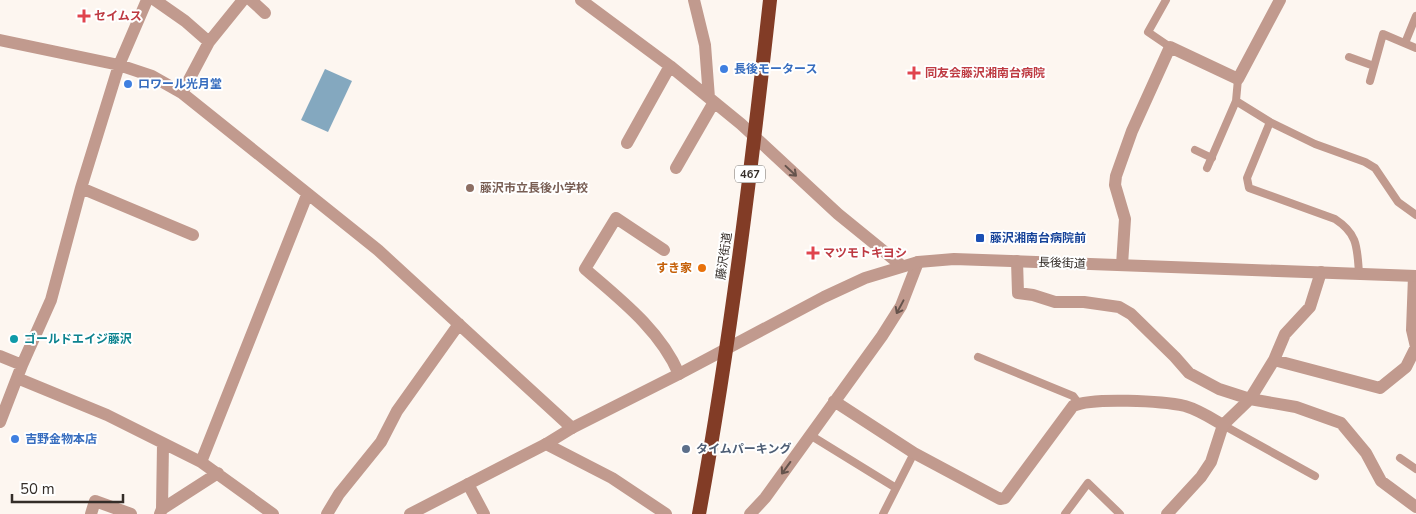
<svg xmlns="http://www.w3.org/2000/svg" width="1416" height="514" font-family="'Nunito Sans','Noto Sans JP',sans-serif">
	<rect width="100%" height="100%" fill="#fdf6f0"/>
	<path fill="#84a8bf" d="M325 69 352 81 328 132 301 120Z"/>
	<g fill="none" stroke-linecap="round" stroke-linejoin="round">
		<path stroke="#c19a8e" stroke-width="8" d="M1166 0 1148 32 1170 47
			M1405 43 1416 16
			M1349 57 1374 66
			M1370 81 1383 34 1416 48
			M1236 101 1270 122 1315 144 1365 162 1375 168 1398 202 1416 215
			M1270 122 1247 178 1249 188 1335 219C1358 234 1357 247 1359 273
			M1195 150 1212 158
			M1207 168 1236 101 1238 79
			M978 357 1073 396 1079 404
			M1223 425 1315 476
			M810 435 896 488
			M1400 458 1416 469
			M883 514 914 453
			M1065 514 1088 483 1120 514"/>
		<path stroke="#c19a8e" stroke-width="12" d="M155 0 185 21 209 42
			M251 0 265 13
			M581 0 670 66 741 124 838 214 902 266
			M694 0 705 45 709 98
			M0 40 119 65 152 76 182 93 378 250 572 428
			M182 93 209 42 243 0
			M627 143 670 66
			M676 168 714 102
			M81 188 193 235
			M664 250 616 218 585 269C621 300 660 330 679 374
			M1017 261 1018 293 1033 295 1055 302H1084L1119 307 1131 314 1175 357 1189 373 1219 389 1250 399 1296 407 1341 423 1366 453 1381 481 1416 507
			M1122 265 1125 219 1115 185 1116 176 1132 131 1170 47 1238 79 1280 0
			M1414 276 1412 330 1416 347
			M0 356 22 365
			M1274 360 1380 388 1406 367 1416 347
			M17 378 107 415 201 462 273 514
			M834 401 914 453 1000 499 1005 498 1073 406C1092 397 1163 401 1185 406 1199 410 1211 418 1223 425
			M0 422 22 365 51 300 81 188 119 65 147 0
			M546 444 612 478 666 514
			M201 462 307 195
			M468 484 484 514
			M162 509 218 473
			M91 514 95 501 131 514
			M160 514 162 509 163 444
			M327 514 339 494 381 442 397 411 459 324
			M750 514 765 498 882 336 901 306 918 262
			M1167 514 1201 477 1211 462 1223 425 1250 399 1274 360 1285 334 1310 307 1321 272"/>
		<path stroke="#c19a8e" stroke-width="12" d="M410 514 546 444 572 428 679 374 824 297 865 278 918 262 954 259 1416 276"/>
		<path stroke="#823c26" stroke-width="14" d="M699 514C730 344 751 172 770 0"/>
	</g>
	<defs><path id="oneway-shaft" d="M-6 0H5M1.5-3L5.5 0L1.5 3" fill="none" stroke-width="1.6" stroke-linecap="round" stroke-linejoin="round" transform="scale(1.25)"/></defs>
	<g stroke="#65534c">
		<use href="#oneway-shaft" transform="translate(791 171) rotate(43)"/>
		<use href="#oneway-shaft" transform="translate(900 307) rotate(118)"/>
		<use href="#oneway-shaft" transform="translate(786 468) rotate(126)"/>
	</g>
	<g fill="#e0444e" stroke="#fff" stroke-width="2">
		<path d="M81.5 8.5h5v5h5v5h-5v5h-5v-5h-5v-5h5z"/>
		<path d="M911.5 65.5h5v5h5v5h-5v5h-5v-5h-5v-5h5z"/>
		<path d="M810.5 245.5h5v5h5v5h-5v5h-5v-5h-5v-5h5z"/>
	</g>
	<g fill="#3f7fe0" stroke="#fff" stroke-width="2">
		<circle cx="724" cy="69" r="5"/>
		<circle cx="128" cy="84" r="5"/>
		<circle cx="15" cy="439" r="5"/>
	</g>
	<circle fill="#8d6e63" stroke="#fff" stroke-width="2" cx="470" cy="188" r="5"/>
	<rect fill="#1a4fb4" stroke="#fff" stroke-width="2" x="975" y="233" width="10" height="10" rx="2.5"/>
	<circle fill="#e8710a" stroke="#fff" stroke-width="2" cx="702" cy="268" r="5"/>
	<circle fill="#0f9aa8" stroke="#fff" stroke-width="2" cx="14" cy="339" r="5"/>
	<circle fill="#5c6f8a" stroke="#fff" stroke-width="2" cx="686" cy="449" r="5"/>
	<g text-anchor="middle" dominant-baseline="central" stroke-width="4" stroke-linejoin="round" paint-order="stroke">
		<rect fill="#fff" stroke="#716c68" stroke-width="1" x="735" y="165.5" width="30" height="17" rx="4"/>
		<g font-size="11" font-weight="bold" fill="#342d28">
			<text x="750" y="174">467</text>
		</g>
		<g font-size="12" font-weight="bold" fill="#be3a42" stroke="#fff" text-anchor="start">
			<text x="94" y="16">セイムス</text>
			<text x="925" y="73">同友会藤沢湘南台病院</text>
			<text x="823" y="253">マツモトキヨシ</text>
		</g>
		<g font-size="12" font-weight="bold" fill="#366cbe" stroke="#fff" text-anchor="start">
			<text x="734" y="69">長後モータース</text>
			<text x="138" y="84">ロワール光月堂</text>
			<text x="25" y="439">吉野金物本店</text>
		</g>
		<g font-size="12" font-weight="bold" fill="#785e54" stroke="#fff" text-anchor="start">
			<text x="480" y="188">藤沢市立長後小学校</text>
		</g>
		<g font-size="12" font-weight="bold" fill="#164399" stroke="#fff" text-anchor="start">
			<text x="990" y="238">藤沢湘南台病院前</text>
		</g>
		<g font-size="12" fill="#342d28" stroke="#fff">
			<text transform="translate(724 256) rotate(-82)">藤沢街道</text>
			<text transform="translate(1062 263) rotate(2)">長後街道</text>
		</g>
		<g font-size="12" font-weight="bold" fill="#c56008" stroke="#fff" text-anchor="end">
			<text x="692" y="268">すき家</text>
		</g>
		<g font-size="12" font-weight="bold" fill="#0d838f" stroke="#fff" text-anchor="start">
			<text x="24" y="339">ゴールドエイジ藤沢</text>
		</g>
		<g font-size="12" font-weight="bold" fill="#4e5e75" stroke="#fff" text-anchor="start">
			<text x="696" y="449">タイムパーキング</text>
		</g>
	</g>
	<path d="M12 494v8h111v-8" fill="none" stroke="#342d28" stroke-width="2.5"/>
	<text x="20" y="494" font-size="15" fill="#342d28" stroke="#ffffff" stroke-width="4" paint-order="stroke">50 m</text>
</svg>
